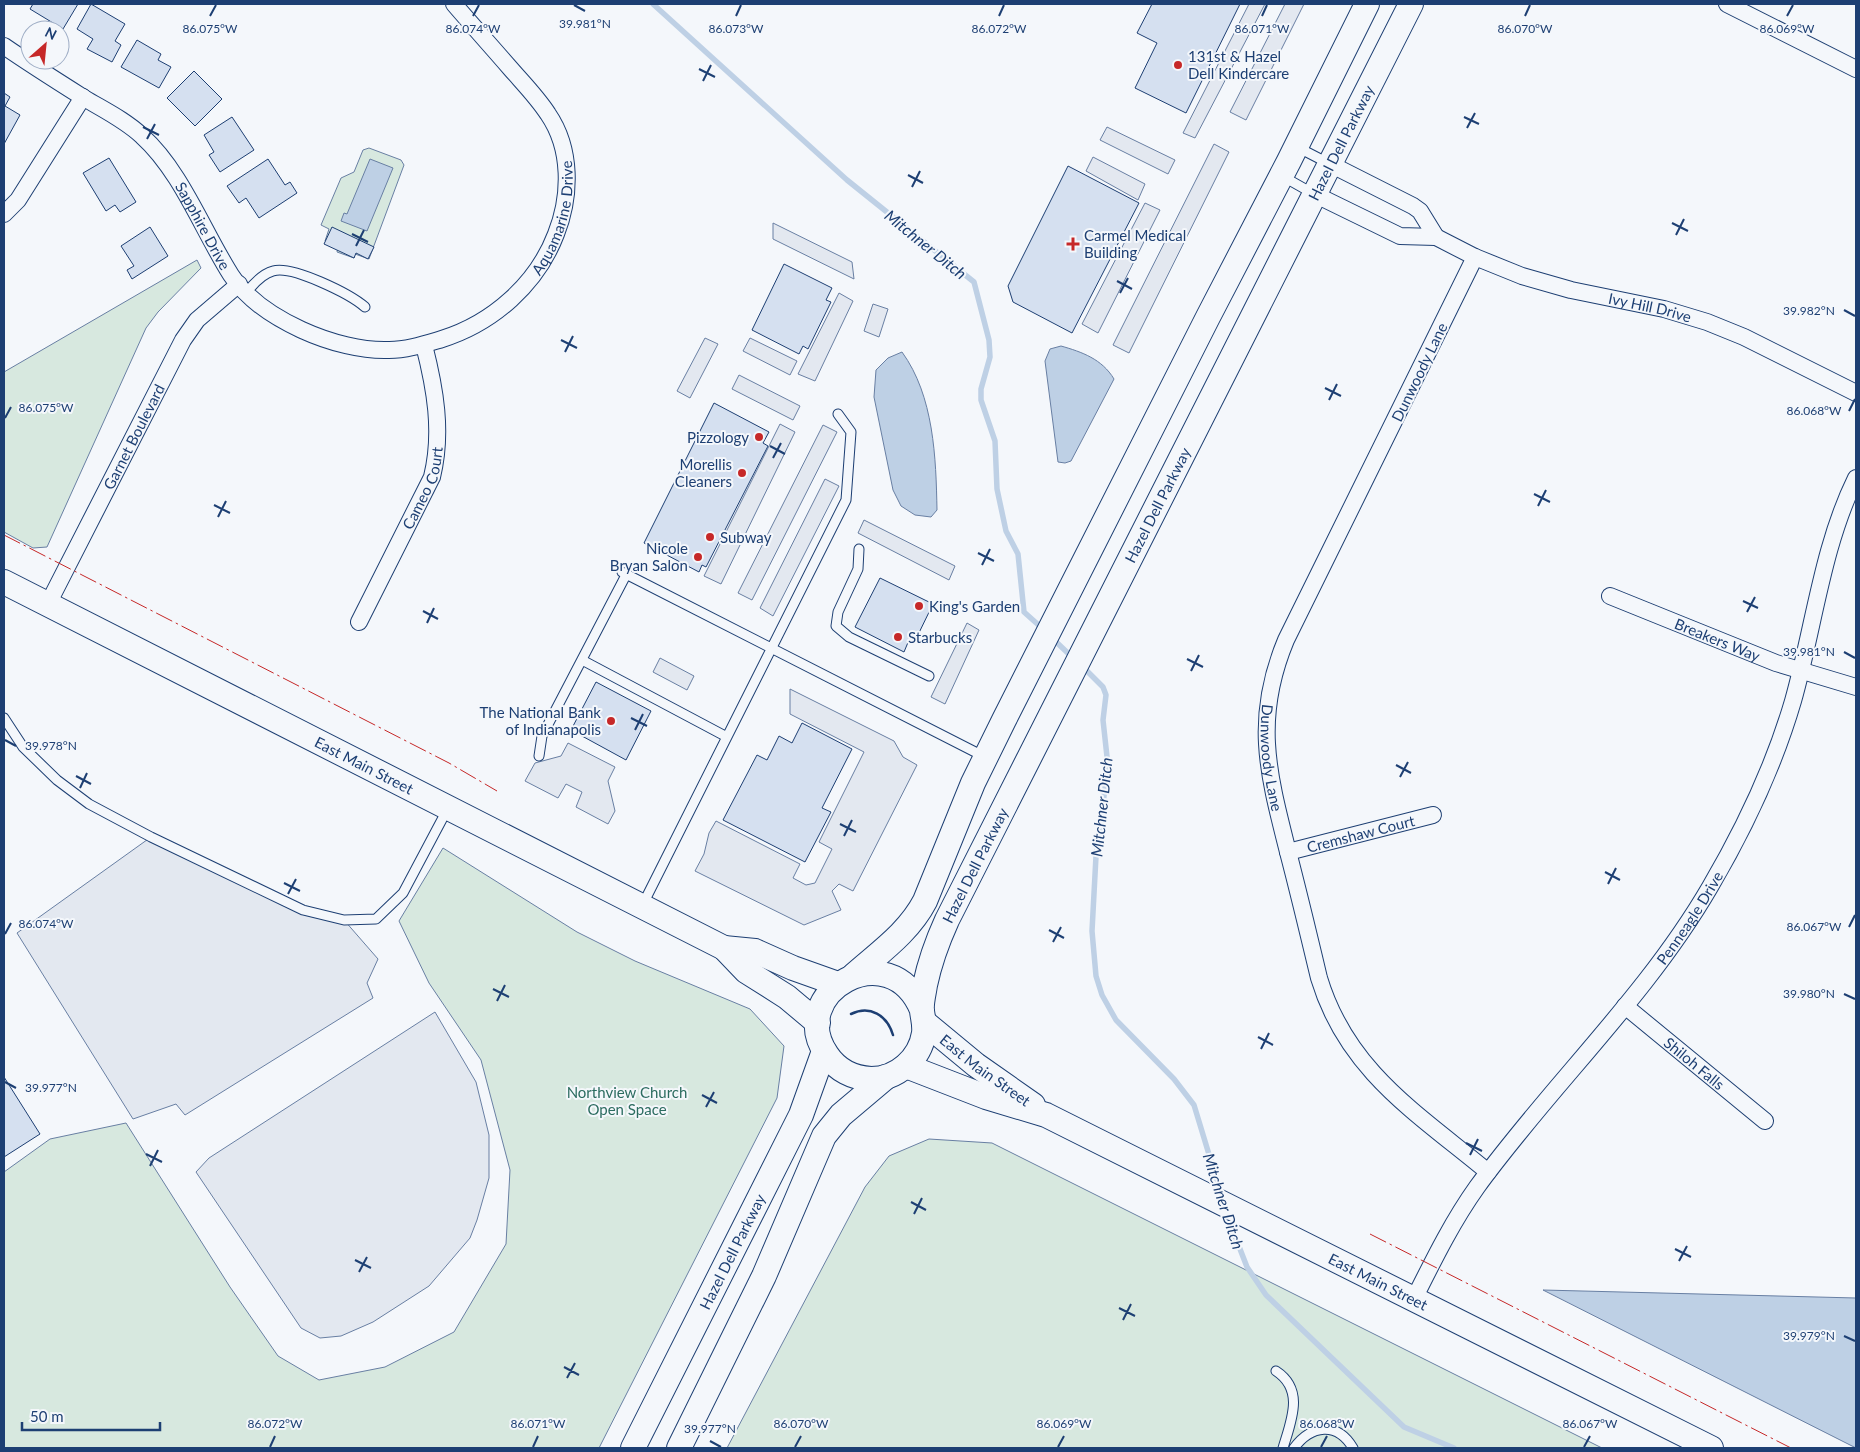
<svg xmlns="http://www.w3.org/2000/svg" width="1860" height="1452" font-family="Lato,sans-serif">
	<rect width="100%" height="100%" fill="#f4f7fb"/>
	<path fill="#d7e8df" stroke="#687fa3" d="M369 148 401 160 404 165 369 259 355 254 354 258 337 252 338 247 325 241 329 229 321 225 341 178 354 172 363 150Z
		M197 260 201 268 158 312 146 328 47 547 33 548 4 532V372Z
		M443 848 577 932 635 961 750 1009 784 1046 777 1098 599 1448H4V1172L50 1139 126 1123 230 1287 278 1356 319 1380 385 1367 454 1332 506 1244 510 1170 481 1060 429 983 399 921Z
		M929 1139 992 1143 1602 1448H727L865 1187 889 1156Z"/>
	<path fill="#e3e8f0" stroke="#687fa3" d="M1249 4H1265L1195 138 1183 133Z
		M1285 4H1304L1246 120 1230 112Z
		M1107 127 1175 160 1168 174 1100 140Z
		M1214 144 1229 152 1129 353 1113 345Z
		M1093 157 1145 184 1138 200 1086 171Z
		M1145 203 1160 210 1098 333 1082 324Z
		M773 223 852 262 854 279 773 239Z
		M839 293 853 301 815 381 798 374Z
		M873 304 888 309 879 337 864 331Z
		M705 338 718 344 690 398 677 391Z
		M750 338 797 361 790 375 743 351Z
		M739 375 800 406 793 420 732 389Z
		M780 424 795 432 721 584 704 576Z
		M823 425 837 432 752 600 738 593Z
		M825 479 839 486 773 616 760 608Z
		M864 520 955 566 949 580 858 533Z
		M967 623 979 630 945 704 931 697Z
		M660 658 694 676 687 690 653 672Z
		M790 689 894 741 903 757 917 765 853 891 839 884 832 891 841 910 804 925 695 871 704 854 709 833 716 821 800 864 793 878 806 885 815 883 832 849 819 842 864 752 790 714Z
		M568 743 615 767 608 781 615 811 608 824 576 807 582 792 566 784 558 798 525 781 535 763 561 756Z
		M151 837 303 910 344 920 378 959 367 983 373 998 185 1115 176 1104 133 1119 17 933Z
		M435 1012 476 1082 489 1135V1178L477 1220 470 1238 429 1286 373 1322 341 1336 320 1338 301 1328 196 1172 209 1158Z"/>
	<path fill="#bed0e5" stroke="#687fa3" d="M370 159 393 168 367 231 341 221 344 213 347 214Z
		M1061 346C1082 352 1102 359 1114 379L1071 461 1065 463 1058 462 1045 361 1050 349Z
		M902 352C934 396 936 458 937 510L931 517 915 515 901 506 893 490 874 397 876 370 888 358Z
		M1543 1290 1856 1298V1448Z"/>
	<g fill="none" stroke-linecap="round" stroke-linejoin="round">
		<path stroke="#bed0e5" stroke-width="5.5" d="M653 4 847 180 974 282 989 340 990 357 981 389V400L995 441 997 489 1006 531 1018 554 1024 612 1043 629
			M1051 637 1073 658
			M1082 666 1103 687 1106 695 1103 720 1108 766 1096 856 1092 931 1096 976 1102 995 1116 1020 1174 1079 1194 1105 1221 1194
			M1226 1213 1247 1267 1266 1295 1404 1427 1454 1448"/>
	</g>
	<path fill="#d5e0f0" stroke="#1d3f73" d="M33 4H78L63 29 30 9Z
		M91 4 125 24 115 41 121 45 112 62 87 49 93 39 77 29Z
		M1152 4H1240L1186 113 1135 88 1157 43 1137 33Z
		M137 40 161 54 158 60 171 67 159 88 121 67Z
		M194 71 222 99 195 126 167 98Z
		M4 93 10 97 5 106 20 115 4 144Z
		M232 117 254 150 220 172 209 155 214 152 204 135Z
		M109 158 136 202 120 212 115 205 106 211 83 173Z
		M268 159 285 185 290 182 297 193 259 218 246 198 239 203 227 186Z
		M1068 166 1139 203 1072 333 1013 302 1008 286Z
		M150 227 168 256 132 279 127 270 134 266 121 246Z
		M332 227 374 247 368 259 356 253 354 258 324 244Z
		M784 264 832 288 826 300 831 302 808 349 803 346 799 354 752 330Z
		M714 403 769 432 763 443 768 446 706 567 702 565 699 572 644 543Z
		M880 578 933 604 914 643 909 640 904 652 855 627Z
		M596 682 651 711 626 760 571 730Z
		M802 723 852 749 822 808 831 812 805 862 723 820 757 755 767 760 779 736 792 743Z
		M4 1077 40 1134 4 1157Z"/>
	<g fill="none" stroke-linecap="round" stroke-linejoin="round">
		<defs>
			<path id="lane" d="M1297 147 1330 164
				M1282 176 1314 194
				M247 292C254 283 262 274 273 271 292 265 350 294 365 307
				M859 549 858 569 838 612 836 626 849 637 929 676
				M622 572 985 757
				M582 660 727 737
				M4 718 23 747 57 780 89 804 151 837 303 910 344 920 376 919 403 893 447 810
				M539 756 542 736 626 575
				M642 906 846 500 851 432 838 414
				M1276 1371C1305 1390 1291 1421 1283 1448
				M1294 1448C1311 1425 1337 1421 1353 1448"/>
			<g id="street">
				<path d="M1727 4 1856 69"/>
				<path id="s1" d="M4 46C30 64 57 81 84 98 104 110 125 120 142 136 181 171 203 231 231 275 260 319 337 352 389 350 407 350 425 344 442 339 493 323 537 284 556 234 571 196 572 149 548 114 537 97 523 83 510 68 491 46 472 25 454 4"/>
				<path d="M1330 164 1413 206 1420 211 1436 237"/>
				<path id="s2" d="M1314 194 1400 236 1436 237 1475 257 1522 276 1571 290 1664 309 1707 322 1744 337 1856 393"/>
				<path d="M4 214 18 200 83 97"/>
				<path id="s3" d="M1475 257 1286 640C1253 719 1268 773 1288 852 1299 894 1309 936 1319 978 1347 1071 1417 1113 1488 1172"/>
				<path id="s4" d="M1610 596 1776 663 1856 687"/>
				<path id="s5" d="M48 604 183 340 197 320 239 284"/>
				<path id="s6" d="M359 622 432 477C443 432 435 388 424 345"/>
				<path id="s7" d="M1288 852 1433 815"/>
				<path id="s8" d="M1625 1006 1765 1121"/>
				<path id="s9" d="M1414 1299C1433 1261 1452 1222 1477 1187 1551 1085 1646 997 1710 887 1744 829 1774 766 1793 701 1814 627 1822 547 1856 478"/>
			</g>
			<g id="secondary">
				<path id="s10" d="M4 582 724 948 746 971 787 997 818 1023"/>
				<path d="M724 948 755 951 793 968 838 984"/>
				<path d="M854 975C880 952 909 932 925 901L973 783 1004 720 1208 317 1289 161 1367 4"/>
				<path id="s11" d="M922 1010C890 932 784 993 827 1055 837 1070 853 1078 871 1079 897 1079 920 1059 924 1033 925 1025 923 1019 922 1011 921 1003 924 993 925 985 930 961 937 942 947 920L1411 4"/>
				<path id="s12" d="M924 1022 976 1065 1033 1105"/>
				<path id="s13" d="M906 1066 986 1097 1046 1115 1711 1448"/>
				<path id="s14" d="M633 1448 801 1115 824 1051"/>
				<path d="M679 1448 764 1276 824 1136 841 1115 886 1077"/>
			</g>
		</defs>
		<use href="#lane" stroke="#1d3f73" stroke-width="11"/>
		<use href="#street" stroke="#1d3f73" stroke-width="18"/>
		<use href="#secondary" stroke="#1d3f73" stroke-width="26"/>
		<use href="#lane" stroke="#f4f7fb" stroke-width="9"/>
		<use href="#street" stroke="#f4f7fb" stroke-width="16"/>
		<use href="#secondary" stroke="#f4f7fb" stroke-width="24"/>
		<path stroke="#1d3f73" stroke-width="2.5" d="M851 1014C870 1005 887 1015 893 1035"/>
		<path stroke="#c62828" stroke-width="1" stroke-dasharray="18 4 2.5 4" stroke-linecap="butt" d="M4 535 449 763 497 791
			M1370 1234 1791 1448"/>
	</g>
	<path fill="none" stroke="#1d3f73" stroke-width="2" d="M574 5 585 11M210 16 216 5M473 16 479 5M736 16 741 5M999 16 1004 5M1262 16 1267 5M1525 16 1530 5M1787 16 1793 5M699 69 715 77M703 81 711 65M1464 117 1479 124M143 127 159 135M1467 128 1475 113M147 139 155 124M908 175 923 183M912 187 920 171M1672 223 1688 231M352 234 368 242M1676 235 1684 219M356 246 364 230M1117 281 1132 289M1120 293 1128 278M1844 310 1855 316M561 340 577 348M565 352 573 336M1325 388 1341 396M1329 400 1337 384M1849 411 1855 399M5 418 11 407M770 446 785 454M773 458 781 443M1534 494 1550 502M214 505 230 513M1538 506 1546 490M218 517 226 501M978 553 994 561M982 565 990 549M1743 601 1758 608M423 611 438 619M1747 612 1755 597M427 623 434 608M1844 652 1855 658M1187 659 1203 667M1191 671 1199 655M631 718 647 726M635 730 643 714M5 740 16 746M1396 765 1411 773M76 776 91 784M1400 777 1408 762M80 788 87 773M840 824 856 832M844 836 852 820M1605 872 1620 880M284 883 300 891M1608 884 1616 868M288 894 296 879M1849 927 1855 915M1049 930 1064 938M5 934 11 923M1053 942 1061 927M493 989 509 997M1844 994 1855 999M497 1001 505 985M1258 1037 1273 1045M1261 1049 1269 1033M5 1082 16 1088M702 1095 717 1103M706 1107 714 1092M1466 1143 1482 1151M146 1154 162 1162M1470 1155 1478 1139M150 1166 158 1150M911 1202 926 1210M914 1214 922 1198M1675 1249 1691 1257M355 1260 371 1268M1679 1261 1687 1246M359 1272 367 1257M1119 1308 1135 1316M1123 1320 1131 1304M1844 1336 1855 1341M564 1367 579 1375M567 1378 575 1363M710 1441 721 1447M270 1447 275 1436M533 1447 538 1436M795 1447 801 1436M1058 1447 1064 1436M1321 1447 1327 1436M1584 1447 1590 1436"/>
	<g fill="#c62828" stroke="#f4f7fb" stroke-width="2">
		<circle cx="1178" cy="65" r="5"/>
		<path d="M1070.5 236.5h5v5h5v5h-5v5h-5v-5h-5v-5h5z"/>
		<circle cx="759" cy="437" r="5"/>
		<circle cx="742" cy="473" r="5"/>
		<circle cx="710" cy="537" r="5"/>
		<circle cx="698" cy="557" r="5"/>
		<circle cx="919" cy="606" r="5"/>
		<circle cx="898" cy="637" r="5"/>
		<circle cx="611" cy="721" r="5"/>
	</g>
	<g text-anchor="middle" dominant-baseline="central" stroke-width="4" stroke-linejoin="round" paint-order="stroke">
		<g font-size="15" fill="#1d3f73" stroke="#f4f7fb" text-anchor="start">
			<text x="1188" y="56">131st &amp; Hazel<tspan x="1188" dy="17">Dell Kindercare</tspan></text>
			<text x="1084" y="235">Carmel Medical<tspan x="1084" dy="17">Building</tspan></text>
			<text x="749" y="437" text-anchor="end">Pizzology</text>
			<text x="732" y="464" text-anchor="end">Morellis<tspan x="732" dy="17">Cleaners</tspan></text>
			<text x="720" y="537">Subway</text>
			<text x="688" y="548" text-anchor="end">Nicole<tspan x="688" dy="17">Bryan Salon</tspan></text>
			<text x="929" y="606">King's Garden</text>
			<text x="908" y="637">Starbucks</text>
			<text x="601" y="712" text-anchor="end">The National Bank<tspan x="601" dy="17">of Indianapolis</tspan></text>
		</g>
		<g font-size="15" fill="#1d3f73" stroke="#f4f7fb">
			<text stroke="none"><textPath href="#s11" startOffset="1298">Hazel Dell Parkway</textPath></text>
			<text stroke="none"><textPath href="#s1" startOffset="741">Aquamarine Drive</textPath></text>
			<text stroke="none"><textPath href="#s1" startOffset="274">Sapphire Drive</textPath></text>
			<text stroke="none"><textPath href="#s2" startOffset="358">Ivy Hill Drive</textPath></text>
			<text transform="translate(1419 372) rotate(-64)">Dunwoody Lane</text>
			<text stroke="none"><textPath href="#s5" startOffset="188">Garnet Boulevard</textPath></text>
			<text stroke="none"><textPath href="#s6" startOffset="149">Cameo Court</textPath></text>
			<text stroke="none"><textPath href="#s11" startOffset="892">Hazel Dell Parkway</textPath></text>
			<text stroke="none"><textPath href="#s4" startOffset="116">Breakers Way</textPath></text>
			<text stroke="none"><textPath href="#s3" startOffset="548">Dunwoody Lane</textPath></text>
			<text stroke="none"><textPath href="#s10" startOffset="404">East Main Street</textPath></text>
			<text stroke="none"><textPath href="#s7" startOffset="75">Cremshaw Court</textPath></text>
			<text stroke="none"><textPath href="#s11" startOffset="488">Hazel Dell Parkway</textPath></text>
			<text stroke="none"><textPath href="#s9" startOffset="472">Penneagle Drive</textPath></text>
			<text stroke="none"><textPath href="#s8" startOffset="90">Shiloh Falls</textPath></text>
			<text stroke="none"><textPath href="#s12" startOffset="78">East Main Street</textPath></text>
			<text stroke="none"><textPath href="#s14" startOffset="220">Hazel Dell Parkway</textPath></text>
			<text stroke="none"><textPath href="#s13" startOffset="520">East Main Street</textPath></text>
		</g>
		<g font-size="15" fill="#2c6c60" stroke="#f4f7fb">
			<text x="627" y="1092">Northview Church<tspan x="627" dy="17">Open Space</tspan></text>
		</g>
		<g font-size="16" font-style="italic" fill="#1d3f73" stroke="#f4f7fb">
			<text transform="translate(926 244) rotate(39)">Mitchner Ditch</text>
			<text transform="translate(1101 807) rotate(-84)">Mitchner Ditch</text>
			<text transform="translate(1224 1201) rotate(72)">Mitchner Ditch</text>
		</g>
	</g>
	<g font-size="12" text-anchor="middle" fill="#1d3f73" stroke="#f4f7fb" stroke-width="4" stroke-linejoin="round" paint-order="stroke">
		<text x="585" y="28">39.981°N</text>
		<text x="210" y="33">86.075°W</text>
		<text x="473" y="33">86.074°W</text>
		<text x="736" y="33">86.073°W</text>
		<text x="999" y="33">86.072°W</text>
		<text x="1262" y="33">86.071°W</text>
		<text x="1525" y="33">86.070°W</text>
		<text x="1787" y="33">86.069°W</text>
		<text x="1809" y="315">39.982°N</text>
		<text x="46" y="412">86.075°W</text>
		<text x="1814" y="415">86.068°W</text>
		<text x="1809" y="656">39.981°N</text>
		<text x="51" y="750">39.978°N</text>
		<text x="46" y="928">86.074°W</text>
		<text x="1814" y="931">86.067°W</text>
		<text x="1809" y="998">39.980°N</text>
		<text x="51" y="1092">39.977°N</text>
		<text x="1809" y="1340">39.979°N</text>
		<text x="275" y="1428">86.072°W</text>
		<text x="538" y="1428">86.071°W</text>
		<text x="801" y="1428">86.070°W</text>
		<text x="1064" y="1428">86.069°W</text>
		<text x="1327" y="1428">86.068°W</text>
		<text x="1590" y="1428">86.067°W</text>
		<text x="710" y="1433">39.977°N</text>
	</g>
	<rect width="1860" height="1452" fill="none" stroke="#1d3f73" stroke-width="10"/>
	<g transform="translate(45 45) rotate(27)"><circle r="24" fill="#f4f7fb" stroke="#9eadc5"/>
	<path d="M0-4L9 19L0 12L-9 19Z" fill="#c62828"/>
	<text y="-8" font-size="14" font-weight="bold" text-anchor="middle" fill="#1d3f73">N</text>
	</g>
	<path d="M22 1422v8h138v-8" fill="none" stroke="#1d3f73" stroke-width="2.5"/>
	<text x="30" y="1422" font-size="15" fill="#1d3f73" stroke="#f4f7fb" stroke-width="4" paint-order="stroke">50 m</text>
</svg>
